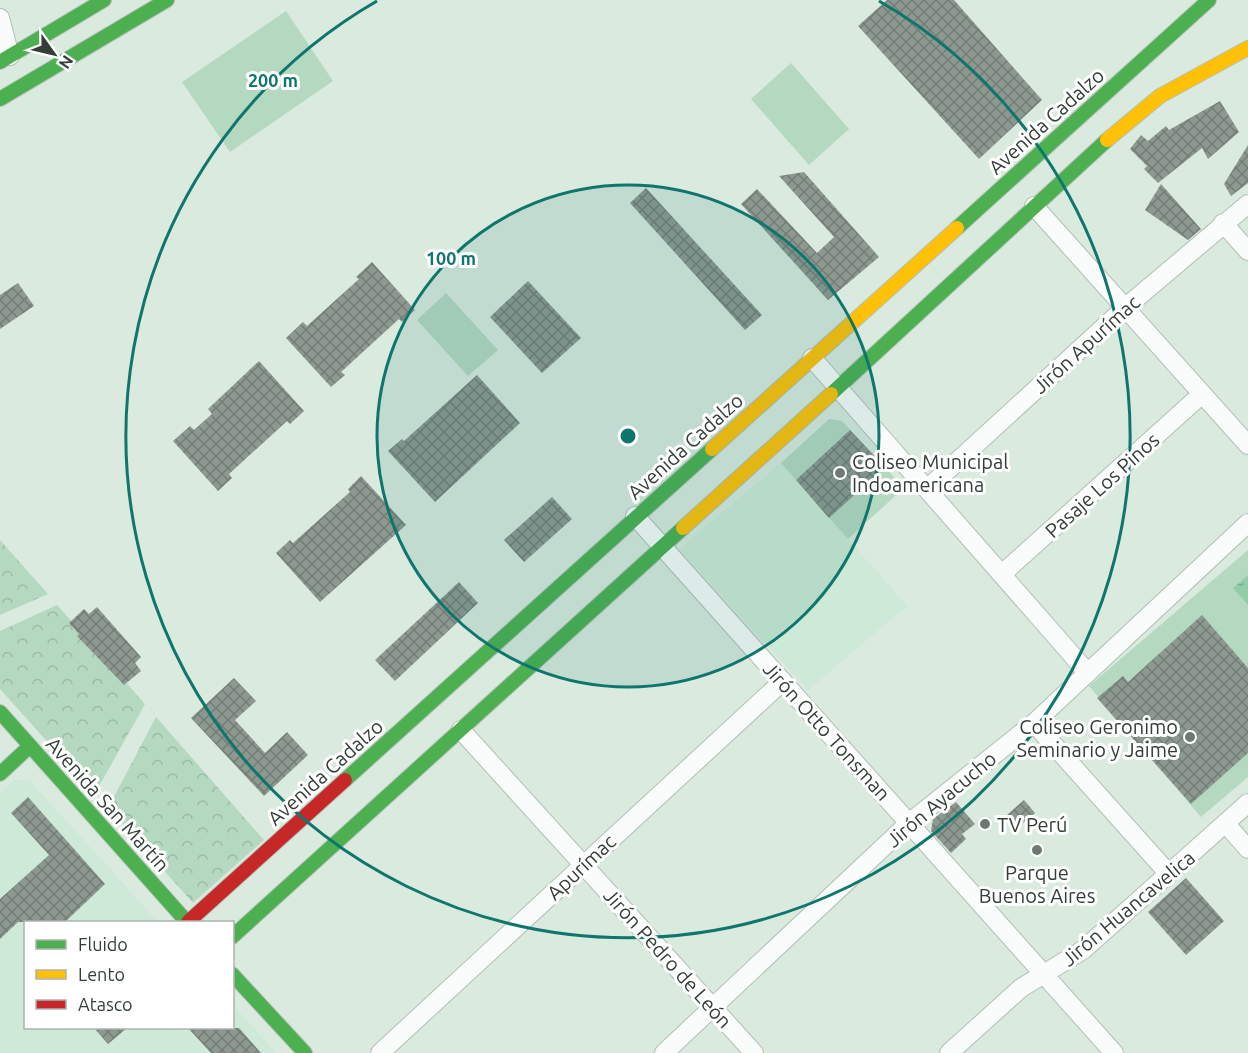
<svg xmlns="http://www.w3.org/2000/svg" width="1248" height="1053" font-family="Ubuntu,sans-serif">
	<defs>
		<pattern id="park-crowns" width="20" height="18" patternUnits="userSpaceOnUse" patternTransform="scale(1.5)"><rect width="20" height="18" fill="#b5d8c1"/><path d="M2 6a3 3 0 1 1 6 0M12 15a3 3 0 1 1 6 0" fill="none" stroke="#9cbaa6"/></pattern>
		<pattern id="water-ripples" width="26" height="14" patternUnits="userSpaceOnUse" patternTransform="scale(1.5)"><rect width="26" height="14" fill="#90cda8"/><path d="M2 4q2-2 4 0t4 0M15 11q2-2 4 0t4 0" fill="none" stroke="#76a88a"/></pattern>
		<pattern id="building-cross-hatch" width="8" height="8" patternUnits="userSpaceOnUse" patternTransform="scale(1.5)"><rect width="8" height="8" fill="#8c9890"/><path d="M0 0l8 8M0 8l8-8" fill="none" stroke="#737d76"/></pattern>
	</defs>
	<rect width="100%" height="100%" fill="#daeadf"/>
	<path fill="#cee9d7" d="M781 463 907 606 808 690 679 549Z
		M14 780H29L158 922H26V1028H232L233 1005 276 1053H0V793Z"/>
	<path fill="url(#park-crowns)" d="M0 540 48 594 0 615Z
		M57 605 145 704 97 790 88 787 0 689V631Z
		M156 717 264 840 193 903 108 808Z"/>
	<path fill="#b5d8c1" d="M286 11 333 81 230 152 182 82Z
		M791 63 849 129 809 165 751 99Z
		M446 293 498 350 468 376 417 320Z
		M829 419 842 421 904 488 848 539 781 463Z
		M1248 550V777L1201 817 1089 686Z"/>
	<path fill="url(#water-ripples)" d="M1248 575V605L1233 588Z"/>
	<path fill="url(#building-cross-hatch)" d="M887 0H954L1042 100 979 159 858 26Z
		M1220 101 1239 132 1208 159 1202 148 1158 183 1144 169 1147 166 1130 149 1141 135 1148 141 1166 126 1169 130Z
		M1248 145V183L1231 196 1224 184Z
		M804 172 879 257 828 300 741 204 757 189 817 253 834 237 779 176Z
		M1161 184 1201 229 1188 240 1145 210Z
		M646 188 762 315 745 330 630 203Z
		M372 262 415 310 402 322 399 319 341 372 345 375 331 387 286 338 303 322 307 326 359 279 356 277Z
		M528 281 581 338 542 373 490 317Z
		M18 283 34 306 0 329V295Z
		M259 361 304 411 290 424 287 421 229 474 232 478 218 491 173 441 190 426 194 430 212 414 208 409Z
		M477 375 520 423 435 502 388 451 402 439 404 441Z
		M850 430 885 467 829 518 796 480Z
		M361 476 406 525 320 602 276 553 290 540 293 543 350 492 348 489Z
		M552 497 572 519 524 562 504 540Z
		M459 582 478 603 395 681 375 660Z
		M97 607 141 657 135 663 141 671 124 685 77 636 79 634 69 623 84 609 89 614Z
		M1202 615 1248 668V753L1191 804 1097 698 1123 676 1128 682Z
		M234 678 256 701 235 720 265 753 287 732 308 755 264 796 191 718Z
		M28 797 105 884 65 922H18L0 939V899L49 855 11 813Z
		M1024 800 1035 813 1018 827 1007 815Z
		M956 802 975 824 962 834 966 839 951 853 931 831 933 819Z
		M1186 878 1224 921 1186 955 1148 912Z
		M94 1028H127L108 1044Z
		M188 1028H239L261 1053H211Z"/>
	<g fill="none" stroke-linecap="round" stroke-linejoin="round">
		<defs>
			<path id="street" d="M0 18 10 56
				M1034 206 1248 445
				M1223 223 1248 251
				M812 358 1087 672
				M927 489 1126 307 1248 204
				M635 516 1114 1053
				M1002 574 1201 395
				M1034 723 1169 874
				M461 730 754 1053
				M1226 824 1248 849
				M380 1053 783 681
				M664 1053 909 823 1034 723 1248 523
				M949 1053 1021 988 1083 950 1248 803"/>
			<path id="fast" d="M0 62 104 0
				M0 99 167 0
				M957 228 1209 0
				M831 394 1107 140
				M0 712 187 922
				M0 774 30 746
				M345 780 712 449
				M232 937 683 528
				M232 974 305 1053"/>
			<path id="slow" d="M1107 140 1160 96 1248 48
				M712 449 957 228
				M683 528 831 394"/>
			<path id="jam" d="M188 922 345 780"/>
		</defs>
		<use href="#street" stroke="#b2bfb6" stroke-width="20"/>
		<use href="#fast" stroke="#b2bfb6" stroke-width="16"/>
		<use href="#slow" stroke="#b2bfb6" stroke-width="16"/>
		<use href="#jam" stroke="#b2bfb6" stroke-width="16"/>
		<use href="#street" stroke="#f9fcfa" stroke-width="18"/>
		<use href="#fast" stroke="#4caf50" stroke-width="14"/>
		<use href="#slow" stroke="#ffc107" stroke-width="14"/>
		<use href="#jam" stroke="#c62828" stroke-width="14"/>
	</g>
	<circle cx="628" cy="436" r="251" fill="#0f766e" fill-opacity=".12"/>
	<g fill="none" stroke="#0f766e" stroke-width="3">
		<circle cx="628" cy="436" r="251"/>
		<path d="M879 1A502 502 0 1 1 377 1"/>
	</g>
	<g fill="#6d7a72" stroke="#fff" stroke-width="2">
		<circle cx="840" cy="473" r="6"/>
		<circle cx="1190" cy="737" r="6"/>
		<circle cx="985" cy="824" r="6"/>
		<circle cx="1037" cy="850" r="6"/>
	</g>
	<g text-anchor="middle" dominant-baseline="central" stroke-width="6" stroke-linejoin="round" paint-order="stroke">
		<g font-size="20" fill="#333e37" stroke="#fff">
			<text transform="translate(1046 121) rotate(-42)">Avenida Cadalzo</text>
			<text transform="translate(1086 344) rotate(-42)">Jirón Apurímac</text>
			<text transform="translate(685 446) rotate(-42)">Avenida Cadalzo</text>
			<text transform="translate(1102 485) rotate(-42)">Pasaje Los Pinos</text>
			<text transform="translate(827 731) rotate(48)">Jirón Otto Tonsman</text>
			<text transform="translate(325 772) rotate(-42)">Avenida Cadalzo</text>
			<text transform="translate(941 799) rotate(-40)">Jirón Ayacucho</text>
			<text transform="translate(108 804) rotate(48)">Avenida San Martín</text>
			<text transform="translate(581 867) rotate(-43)">Apurímac</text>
			<text transform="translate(1128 908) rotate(-40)">Jirón Huancavelica</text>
			<text transform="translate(668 958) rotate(48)">Jirón Pedro de León</text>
		</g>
		<g font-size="20" fill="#333e37" stroke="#fff" text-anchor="start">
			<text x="852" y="461">Coliseo Municipal<tspan x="852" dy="23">Indoamericana</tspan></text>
			<text x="1178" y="726" text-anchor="end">Coliseo Geronimo<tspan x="1178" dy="23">Seminario y Jaime</tspan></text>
			<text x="997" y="824">TV Perú</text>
			<text x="1037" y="872" text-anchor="middle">Parque<tspan x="1037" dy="23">Buenos Aires</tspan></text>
		</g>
	</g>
	<circle cx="628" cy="436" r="9" fill="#0f766e" stroke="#fff" stroke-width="3"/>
	<g font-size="18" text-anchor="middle" font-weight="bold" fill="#0f766e" stroke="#fff" stroke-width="6" stroke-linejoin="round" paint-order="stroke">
		<text x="273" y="87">200 m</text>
		<text x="451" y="265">100 m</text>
	</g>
	<rect x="24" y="921" width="210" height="108" fill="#ffffff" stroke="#adb2af" stroke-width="1.5"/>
	<rect x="36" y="940" width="30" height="9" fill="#4caf50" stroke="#adb2af" stroke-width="1.5"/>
	<text x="78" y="951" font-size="18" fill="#333e37">Fluido</text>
	<rect x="36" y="970" width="30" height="9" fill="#ffc107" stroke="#adb2af" stroke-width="1.5"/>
	<text x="78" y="981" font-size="18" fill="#333e37">Lento</text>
	<rect x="36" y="1000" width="30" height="9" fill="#c62828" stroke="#adb2af" stroke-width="1.5"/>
	<text x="78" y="1011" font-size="18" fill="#333e37">Atasco</text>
	<g transform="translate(54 54) rotate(124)" stroke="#ffffff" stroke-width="4.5" paint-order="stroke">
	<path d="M0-4.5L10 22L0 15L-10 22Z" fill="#333e37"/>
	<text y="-9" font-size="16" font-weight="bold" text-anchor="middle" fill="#333e37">N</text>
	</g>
</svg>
